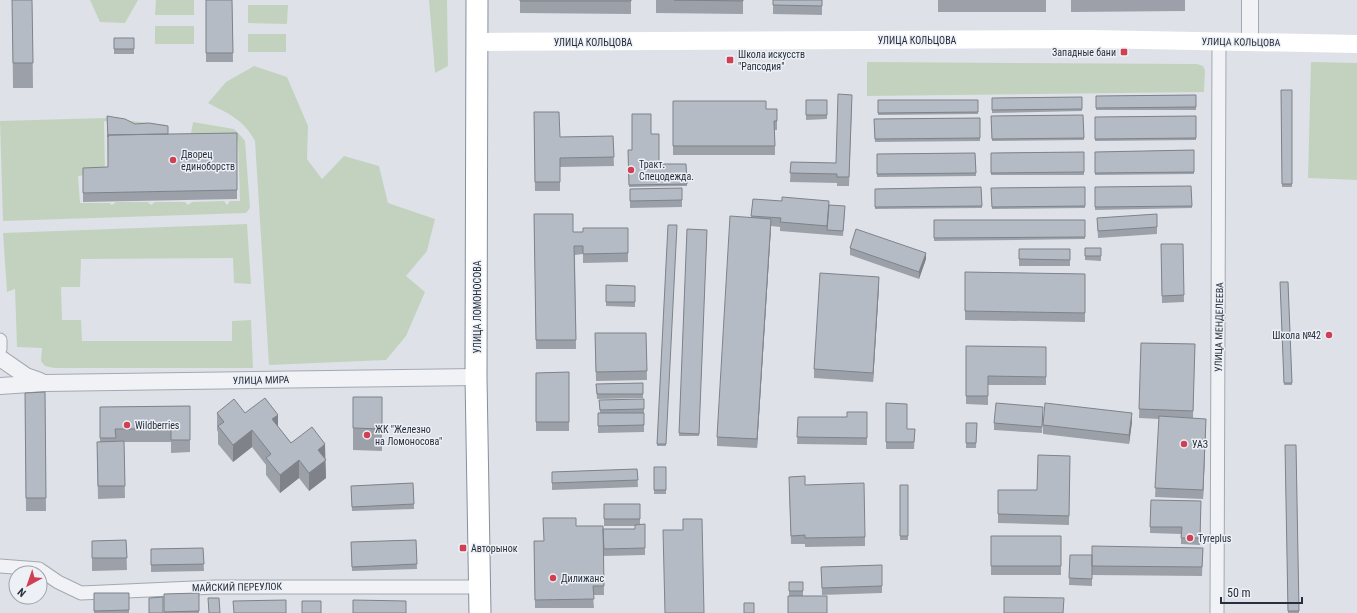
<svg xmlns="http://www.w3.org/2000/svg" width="1357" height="613" font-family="'Roboto Condensed',sans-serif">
	<rect width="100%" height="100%" fill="#dee2e8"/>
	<path fill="#c3d2bf" d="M90 0H138L125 23 100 22Z
		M156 0H194V15H155Z
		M429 0H447L448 66 435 73Z
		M248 5H288L287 24 248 23Z
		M155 26H194V44H155Z
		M248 34H286V52H248Z
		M867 62 1197 64 1203 66 1205 70 1204 92 867 96Z
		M1311 62 1357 63V180L1308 178Z
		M254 66 287 77 308 126 307 159 322 179 344 156 379 166 388 203 435 219 427 251 406 276 425 292 406 336 386 360 269 365 255 141C243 119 229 114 208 103L226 82Z
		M105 118 167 125 166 128 104 121 105 173 78 176 80 203H109L112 205 116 202H148L151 205 155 202H185L188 205 192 202 224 201 227 205 230 201H240L238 141 190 139 193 122 234 129 241 136 245 141 250 208 246 213 3 221 0 121Z
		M247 224 251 284 234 283 233 258 81 259 80 287H61L62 320H81L82 341H232V321L251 320 253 368H54L45 366 41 361 42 348 17 347 15 289 7 292 3 233Z"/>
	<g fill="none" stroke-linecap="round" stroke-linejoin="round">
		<defs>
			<path id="minor" d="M0 340V349
				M0 566 39 569 58 582 81 593 216 587H480
				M1217 613 1219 42"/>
			<path id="tertiary" d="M1250 41V0
				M0 358 26 376 40 381
				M0 386 45 383 476 377"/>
			<path id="trunk" d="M477 0 476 377 480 613"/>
		</defs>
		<use href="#minor" stroke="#a3a9b2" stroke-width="15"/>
		<use href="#tertiary" stroke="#a3a9b2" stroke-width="18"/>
		<use href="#trunk" stroke="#858f9e" stroke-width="23"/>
		<use href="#minor" stroke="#f0f2f6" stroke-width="13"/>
		<use href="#tertiary" stroke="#f0f2f6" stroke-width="16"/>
		<path stroke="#fff" stroke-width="18" d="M477 42 1091 39 1357 44"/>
		<use href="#trunk" stroke="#fff" stroke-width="21"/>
	</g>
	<path fill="#9ca1a9" d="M12 0H32L33 88H13Z
		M206 0H232L233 62H206Z
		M520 0H631V14L520 13Z
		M656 0H743V14L656 13Z
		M773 0H822V15L773 14Z
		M938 0H1046V12H938Z
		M1071 0H1185V11L1071 12Z
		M114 38H134V54H114Z
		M1281 90H1292V187H1282Z
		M1196 95V110H1096V96Z
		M1082 97V111L992 113V98Z
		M806 100H827V119L806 120Z
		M878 100H978V114L878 115Z
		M673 101 766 109H777V130H775V155H673Z
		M852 104 849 186H837V183L790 182 791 162 836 163Z
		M534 112 560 137 613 136 614 166 560 167V191H535Z
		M1083 115 1084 140 992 141 991 116Z
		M107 116 168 134 237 133V199L83 202V193L108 167Z
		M1196 116V140L1095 141V117Z
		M980 118V141L875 142 874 119Z
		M651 134 659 164H686L687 186 629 187 628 150H632Z
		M1194 150V174L1095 175V152Z
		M1084 152V175H991V153Z
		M975 153 976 176 877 177V154Z
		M1191 186 1192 208 1095 210V187Z
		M981 187 982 208 875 209V189Z
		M1085 187V208L992 209 991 188Z
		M682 188V207L630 208V189Z
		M753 199 829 205 845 211 843 236 780 231V227L771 226 757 448 717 446V437L751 218Z
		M534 214 573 232H583L628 228V262L583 263V254L575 255 576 349H536Z
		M1097 218 1157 227V234L1098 238Z
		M934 220H1085V239L934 241Z
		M668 225 666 446H657Z
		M687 229 707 230 699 436H679Z
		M1161 244H1183L1184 302 1162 303Z
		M850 248 926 259 919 279 850 255Z
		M1101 248V261L1085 260V256Z
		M1019 249H1070V266H1019Z
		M965 272 1085 274V322L965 320Z
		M1280 282H1288L1292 385H1284Z
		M606 285 635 286V307L606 306Z
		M879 286 873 382 814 378V369Z
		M595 333H646L647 380 596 381Z
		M1141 343 1195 344 1193 418 1206 427 1203 499 1155 497 1159 419 1139 418Z
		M966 346 1046 347V385H988V405L966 404Z
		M569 372V431H536V373Z
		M643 383V398L597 399 596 384Z
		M45 392 46 511H26L25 393Z
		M353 397H382V451L353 450Z
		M599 400 644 409V432L598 433V413H600Z
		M886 403 907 429H915L914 449H886Z
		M190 406V452L171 453V442H124L125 498 98 499 97 455 100 442V407Z
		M867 412V445L797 444 798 417H847Z
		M217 413H245L278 427 291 443 325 459 326 478 309 491 299 478 280 493 266 475V465L252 447 233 462 218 444V432L217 430Z
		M1043 414 1042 433 994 430V423Z
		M1132 422 1129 444 1043 434V425Z
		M966 423H977L976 448H966Z
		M1285 445H1296L1299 613H1288Z
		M1070 456 1069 525 998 523V490H1037Z
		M654 467H666V494H654Z
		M637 469 638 487 552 490V472Z
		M413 483 414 509 352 511 351 486Z
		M805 485 865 537V546L805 547V544H791L789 486Z
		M900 485H908V540H900Z
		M1151 500 1201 501 1200 545 1181 544V534L1150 533Z
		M604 504H640V524H645V555L604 556 603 529H635V526H604Z
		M576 526H603L604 595H593L594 608H535L534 541H544Z
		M991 536H1061V575H991Z
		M126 540 127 570 92 571V541Z
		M416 540 417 569 352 571 351 542Z
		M203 548 204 571 151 572V549Z
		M1203 548 1202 576 1092 575V574V586L1069 585 1070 555H1092Z
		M882 565V593L822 595 821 567Z
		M789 582H803V596H789Z
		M94 593H129V613H94Z
		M199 593V613H164V594Z"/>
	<path fill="#7f8389" d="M771 219V228L757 448V439Z
		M926 253V259L919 279V272Z
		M879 277V286L873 382V373Z
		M1132 413V422L1129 444V435Z
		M278 415V432L272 419Z
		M1206 419V427L1203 499V490Z
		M252 430V447L233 462V445Z
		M325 444 326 478 309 491V473L318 450Z
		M299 460V478L280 493V475Z"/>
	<path fill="#b5bbc4" stroke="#7f8389" d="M12 0H32L33 63H13Z
		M206 0H232L233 53H206Z
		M520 0H631V1H520Z
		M674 0H743V1Z
		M773 0H822V6L773 5Z
		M114 38H134V49H114Z
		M1281 90H1292V184H1282Z
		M838 94 852 95 849 177H837V174L790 173 791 162 836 163Z
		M1196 95V107L1096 108V96Z
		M1082 97V109L992 110V98Z
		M806 100H827V115H806Z
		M878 100H978V112L878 113Z
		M673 101H766V109H777V121H774L775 146H673Z
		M534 112H559L560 137 613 136 614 157 560 158V182H535Z
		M632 114H651V134H659V164H686L687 184 629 185 628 150H632Z
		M1083 115 1084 138 992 139 991 116Z
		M107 116 125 119 135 124 149 123 168 126V134L108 135V137Z
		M1196 116V138L1095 139V117Z
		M980 118V138L875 139 874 119Z
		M237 133V190L83 193V168L108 167V135Z
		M1194 150V172L1095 173V152Z
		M1084 152V172L991 173V153Z
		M975 153 976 173 877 174V154Z
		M1191 186 1192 206 1095 207V187Z
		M981 187 982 206 875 207V189Z
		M1085 187V206L992 207 991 188Z
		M682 188V200L630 201V189Z
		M782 197 829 201 827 226 780 222 781 218 751 216 753 199 782 201Z
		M829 205 845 206 843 231 827 230Z
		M534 214H573V232H583V228H628V253L583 254V246H574L576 340H536Z
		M1157 214V227L1098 231 1097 218Z
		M730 216 771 219 757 439 717 437Z
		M934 220H1085V237L934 238Z
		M668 225H677L666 444H657Z
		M687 229 707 230 699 434 679 433Z
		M856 229 926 253 919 272 850 248Z
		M1161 244H1183L1184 295 1162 296Z
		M1085 248H1101V256H1085Z
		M1019 249H1070V260L1019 259Z
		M965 272 1085 274V313L965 311Z
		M820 273 879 277 873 373 814 369Z
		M1280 282H1288L1292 383H1284Z
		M606 285 635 286V302H606Z
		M595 333H646L647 371 596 372Z
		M1141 343 1195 344 1193 411 1139 409Z
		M966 346 1046 347V377L988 376V396H966Z
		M569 372V422H536V373Z
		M643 383V394H597L596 384Z
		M45 392 46 498H26L25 393Z
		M353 397H382V429L353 428Z
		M265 398 278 415 272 419 291 443 312 427 325 444 318 450 326 460 309 473 299 460 280 475 266 458 271 454 252 430 233 445 218 426 224 422 217 413 234 399 245 413Z
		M644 399V409L600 410 599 400Z
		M886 403 907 404V429H915L914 442H886Z
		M996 403 1043 407 1042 427 994 423Z
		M1045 403 1132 413 1129 435 1043 425Z
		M190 406V440H171V429H115L116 438H100V407Z
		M847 412H867V438L797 437 798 417H847Z
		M598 413H644V425L598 426Z
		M1159 416 1206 419 1203 490 1155 488Z
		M966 423H977L976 443H966Z
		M124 441 125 486H98L97 442Z
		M1285 445H1296L1299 611H1288Z
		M1038 455 1070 456 1069 516 998 514V490H1037Z
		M654 467H666V490H654Z
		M637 469 638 480 552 483V472Z
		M805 476V485L864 483 865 537 805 538V535L791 536 789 477Z
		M413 483 414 504 352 507 351 486Z
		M900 485H908V536H900Z
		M1151 500 1201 501 1200 538H1181L1182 527H1150Z
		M604 504H640V519H604Z
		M543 518H576V526H603L604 586H593L594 599 535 600 534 541H544Z
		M683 519H702L704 613H665L663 530H683Z
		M645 524V548L604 549 603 529H635V525Z
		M991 536H1061V566H991Z
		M126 540 127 558H92V541Z
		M416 540 417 564 352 567 351 542Z
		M1092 546 1203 548 1202 567 1092 566Z
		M203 548 204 564 151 565V549Z
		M1070 555H1092V579L1069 578Z
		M882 565V586L822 588 821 567Z
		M789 582H803V591H789Z
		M94 593H129V610L94 611Z
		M199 593V611L164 612V594Z
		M788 596H827V613H788Z
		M163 597V613H149V598Z
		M1004 597 1064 598 1063 613H1004Z
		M208 598H219L220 613H209Z
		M286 600V613H234L233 601Z
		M353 600 406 601V613H353Z
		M302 601H321V613H302Z
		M744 603H754V613H744Z"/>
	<g fill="#cf4055" stroke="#edf0f5" stroke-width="1.5">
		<rect x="1120" y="48" width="8" height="8" rx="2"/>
		<rect x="726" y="56" width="8" height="8" rx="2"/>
		<circle cx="173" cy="160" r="4"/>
		<circle cx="631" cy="170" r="4"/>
		<circle cx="1329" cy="335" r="4"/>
		<circle cx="127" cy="425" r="4"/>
		<circle cx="367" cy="435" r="4"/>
		<circle cx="1184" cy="444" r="4"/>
		<circle cx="1190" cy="538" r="4"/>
		<rect x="459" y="544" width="8" height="8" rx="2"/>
		<circle cx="553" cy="578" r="4"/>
	</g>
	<g text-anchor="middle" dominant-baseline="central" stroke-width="3" stroke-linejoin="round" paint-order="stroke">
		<g font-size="10" fill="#272f3e" stroke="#edf0f5">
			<text x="917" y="40">УЛИЦА КОЛЬЦОВА</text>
			<text x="593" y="42">УЛИЦА КОЛЬЦОВА</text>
			<text transform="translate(1241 42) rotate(1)">УЛИЦА КОЛЬЦОВА</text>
			<text transform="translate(477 307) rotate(-90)">УЛИЦА ЛОМОНОСОВА</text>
			<text transform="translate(1219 327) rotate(-89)">УЛИЦА МЕНДЕЛЕЕВА</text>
			<text transform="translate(261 380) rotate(-1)">УЛИЦА МИРА</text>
			<text transform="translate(237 587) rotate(-1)">МАЙСКИЙ ПЕРЕУЛОК</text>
		</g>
		<g font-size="10" fill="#272f3e" stroke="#edf0f5" text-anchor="start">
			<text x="1116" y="52" text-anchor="end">Западные бани</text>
			<text x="738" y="54">Школа искусств<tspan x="738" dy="12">"Рапсодия"</tspan></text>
			<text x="181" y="154">Дворец<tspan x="181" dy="12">единоборств</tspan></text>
			<text x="639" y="164">Тракт.<tspan x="639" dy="12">Спецодежда.</tspan></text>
			<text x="1321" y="335" text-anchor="end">Школа №42</text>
			<text x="135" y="425">Wildberries</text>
			<text x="375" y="429">ЖК "Железно<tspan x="375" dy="12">на Ломоносова"</tspan></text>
			<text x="1192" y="444">УАЗ</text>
			<text x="1198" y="538">Tyreplus</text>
			<text x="471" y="548">Авторынок</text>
			<text x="561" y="578">Дилижанс</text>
		</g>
	</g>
	<g transform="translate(28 585) rotate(220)"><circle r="19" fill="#edf0f5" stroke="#9ea3ac"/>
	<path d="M0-3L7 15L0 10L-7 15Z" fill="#cf4055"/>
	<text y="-6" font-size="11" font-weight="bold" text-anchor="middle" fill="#272f3e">N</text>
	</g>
	<path d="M1221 597v6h81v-6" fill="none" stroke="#272f3e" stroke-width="2"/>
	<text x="1227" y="597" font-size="12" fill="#272f3e" stroke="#edf0f5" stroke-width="3" paint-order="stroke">50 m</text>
</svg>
